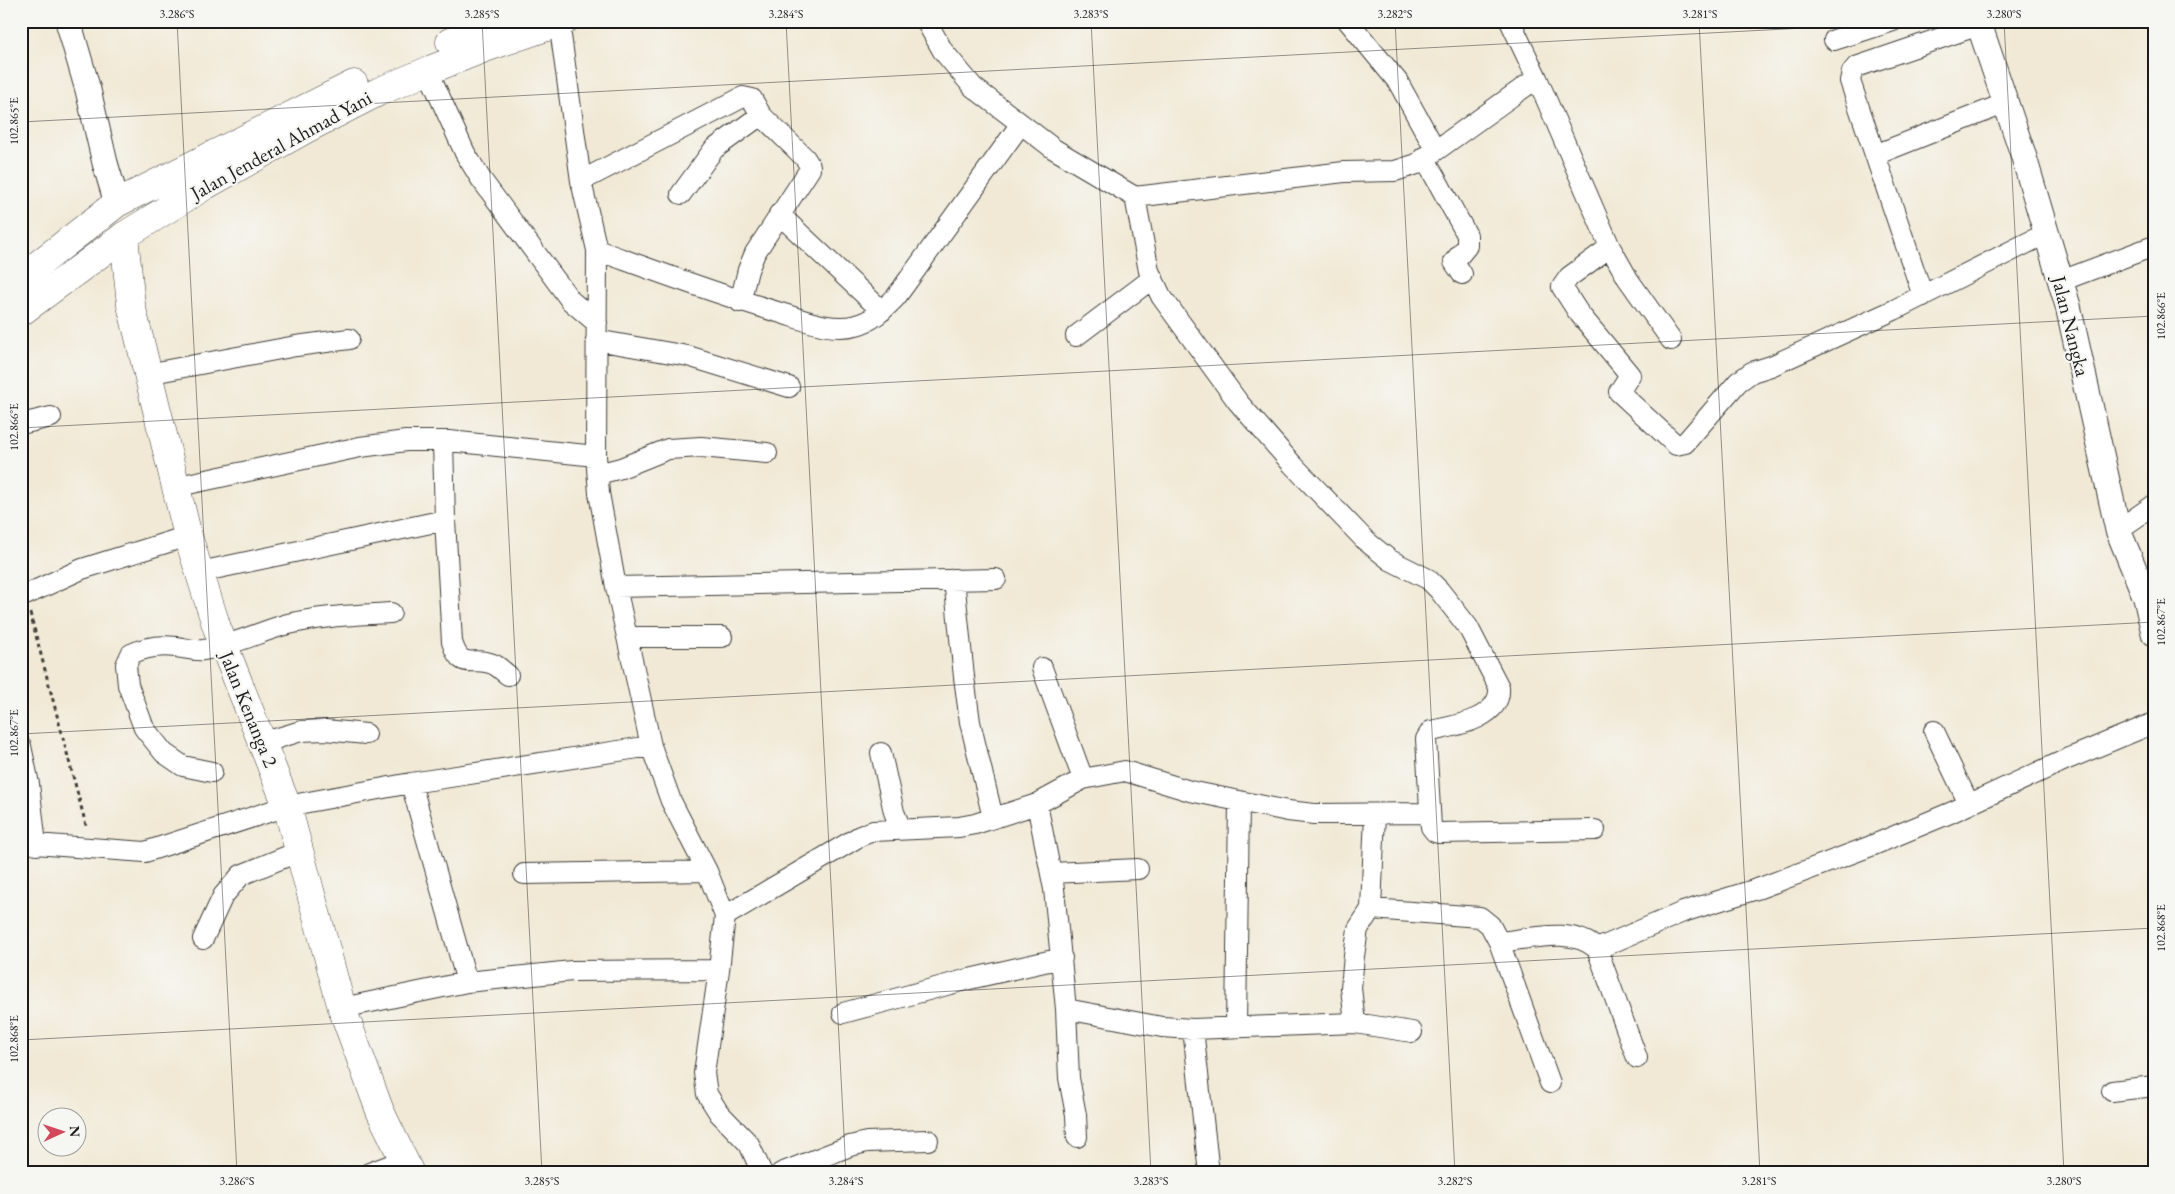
<svg xmlns="http://www.w3.org/2000/svg" width="2175" height="1194" font-family="'EB Garamond',serif">
	<rect width="100%" height="100%" fill="#f6f6f2"/>
	<filter id="ink" filterUnits="userSpaceOnUse"><feTurbulence type="fractalNoise" baseFrequency=".02" numOctaves="2"/><feDisplacementMap in="SourceGraphic" scale="10" xChannelSelector="R" yChannelSelector="G"/><feConvolveMatrix kernelMatrix="1 2 1 2 8 2 1 2 1" color-interpolation-filters="sRGB"/></filter>
	<filter id="wash" filterUnits="userSpaceOnUse"><feTurbulence type="fractalNoise" baseFrequency=".0096" numOctaves="4" result="noise"/><feDisplacementMap in="SourceGraphic" scale="20" xChannelSelector="R" yChannelSelector="G"/><feGaussianBlur stdDeviation="1.12" result="paint"/><feColorMatrix in="noise" values="0 0 0 0 0 0 0 0 0 0 0 0 0 0 0 0 0 1.4 0 .05"/><feComposite in="paint" operator="in"/></filter>
	<g filter="url(#wash)">
		<rect width="100%" height="100%" fill="#f1e9d5"/>
	</g>
	<g filter="url(#ink)">
		<g fill="none" stroke-linecap="round" stroke-linejoin="round">
			<defs>
				<path id="minor" d="M559 21 581 181 597 250 596 456 599 493 616 587 651 746 671 801 707 871 725 916 719 970 704 1073 707 1094 719 1113 749 1144 762 1173
					M926 21 943 51 973 87 1054 149 1135 197 1149 271 1161 296 1238 402 1292 464 1366 541 1390 560 1428 579 1439 590 1468 627 1499 687C1502 719 1454 726 1431 731L1426 739 1431 827 1435 832 1439 833 1595 830
					M1348 21 1398 82 1435 149
					M1510 21 1537 78 1610 247 1569 277 1562 287 1578 312 1630 375 1619 392 1676 445 1685 443 1738 382 1752 372 1771 366 1894 310 2047 233
					M1834 40 1893 21
					M428 71 465 153 481 179 571 301 597 323
					M1875 155 2006 103
					M1424 157 1467 235V246L1454 262 1462 274
					M581 181 743 97 752 99 761 115 805 158 810 166V169L755 253 748 270 740 302
					M681 194 714 149 761 115
					M1135 197 1344 172 1395 171 1417 164 1537 78
					M779 214 882 311
					M1610 247 1628 279 1671 340
					M597 250C658 272 719 295 781 313 804 320 832 332 856 325 873 321 884 309 896 297L1020 125
					M2061 281 2154 246
					M1923 296 1850 81 1852 72 1856 67 1979 25
					M1076 336 1153 278
					M596 340 688 356 789 387
					M147 374 296 346 349 339
					M21 424 51 417
					M443 441 445 520 452 642C462 674 473 654 495 665 500 668 504 672 508 675
					M598 474 621 468 668 449 701 447 767 453
					M174 487 360 447 406 441H449L596 456
					M2118 530 2154 505
					M200 572 445 520
					M954 579 964 677 970 722 993 818
					M616 587 996 579
					M21 597 82 569 188 536
					M627 637H722
					M1042 668 1083 779
					M1934 731 1969 804
					M262 743 301 731 325 730 366 734
					M21 746 29 784 36 845
					M881 753 894 812 901 829
					M212 772 183 766 164 753 144 728 128 685 126 665 131 654C145 647 161 645 176 647 185 648 194 651 203 650 231 646 257 633 284 625 319 616 355 615 391 613
					M411 783 467 982
					M1037 804 1054 889 1066 1009 1069 1078 1076 1115 1077 1137
					M21 843 145 852 287 806 411 783 651 746
					M1051 873 1138 869
					M524 874 707 871
					M1371 909 1480 917 1490 925 1499 942 1550 1083
					M725 916 860 836 873 831 959 827 975 824 1037 804 1083 779 1125 771 1190 791 1288 811 1314 814 1430 813
					M203 939 223 896 241 875 300 851
					M1499 942C1530 939 1572 926 1597 949L1637 1058
					M1597 949 1683 912 1760 888 1871 846 1950 813 2065 760 2154 723
					M342 1008 467 982 572 971 719 970
					M1066 1009 1162 1027 1193 1029 1355 1023 1351 988 1354 956 1358 929 1371 909 1375 814
					M843 1013 965 980 1062 958
					M1355 1023 1412 1032
					M1236 1027 1239 802
					M1193 1029 1209 1173
					M2112 1091 2154 1086
					M369 1173 404 1160
					M781 1173 850 1146 867 1142 928 1140"/>
				<path id="tertiary" d="M68 21 88 90 105 163 117 203
					M1978 21 2023 154 2068 306 2118 530 2146 598 2154 633"/>
				<path id="secondary" d="M124 236 131 305 188 536 217 628 287 806 342 1008 380 1111 410 1173"/>
				<path id="trunk" d="M450 42 502 21
					M21 278 117 203 354 84
					M21 312 124 236 206 185 306 129 378 92 432 69 485 48 564 21"/>
			</defs>
			<use href="#minor" stroke="#3c3b38" stroke-width="22"/>
			<use href="#tertiary" stroke="#3c3b38" stroke-width="27"/>
			<use href="#secondary" stroke="#3c3b38" stroke-width="29"/>
			<use href="#trunk" stroke="#3c3b38" stroke-width="29"/>
			<path stroke="#3c3b38" stroke-width="3" stroke-dasharray="4 4" stroke-linecap="butt" d="M30 613 87 829"/>
			<use href="#minor" stroke="#fff" stroke-width="20"/>
			<use href="#tertiary" stroke="#fff" stroke-width="25"/>
			<use href="#secondary" stroke="#fff" stroke-width="28"/>
			<use href="#trunk" stroke="#fff" stroke-width="28"/>
		</g>
	</g>
	<path fill="none" stroke="#1c1c1c" stroke-width="1" stroke-opacity="0.45" d="M177 21 237 1173M482 21 542 1173M786 21 846 1173M1091 21 1151 1173M1395 21 1455 1173M1699 21 1760 1173M2004 21 2064 1173M21 122 1937 21M21 428 2154 316M21 734 2154 622M21 1040 2154 928"/>
	<g text-anchor="middle" dominant-baseline="central" stroke-width="4.5" stroke-linejoin="round" paint-order="stroke">
		<g font-size="20" fill="#1c1c1c" stroke="#f6f6f2">
			<text transform="translate(281 145) rotate(-29)">Jalan Jenderal Ahmad Yani</text>
			<text transform="translate(2071 326) rotate(76)">Jalan Nangka</text>
			<text transform="translate(249 709) rotate(68)">Jalan Kenanga 2</text>
		</g>
	</g>
	<rect width="2175" height="1194" fill="none" stroke="#f6f6f2" stroke-width="55"/>
	<g transform="translate(62 1132) rotate(87)"><circle r="24" fill="#f6f6f2" stroke="#9f9f9c"/>
	<path d="M0-4L9 19L0 12L-9 19Z" fill="#d1495b"/>
	<text y="-8" font-size="14" font-weight="bold" text-anchor="middle" fill="#1c1c1c">N</text>
	</g>
	<rect x="28" y="28" width="2120" height="1138" fill="none" stroke="#1c1c1c" stroke-width="2"/>
	<g font-size="12" text-anchor="middle" fill="#1c1c1c">
		<text x="177" y="18">3.286°S</text>
		<text x="482" y="18">3.285°S</text>
		<text x="786" y="18">3.284°S</text>
		<text x="1091" y="18">3.283°S</text>
		<text x="1395" y="18">3.282°S</text>
		<text x="1700" y="18">3.281°S</text>
		<text x="2004" y="18">3.280°S</text>
		<text transform="translate(14 121) rotate(-90)" y="4">102.865°E</text>
		<text transform="translate(2161 316) rotate(-90)" y="4">102.866°E</text>
		<text transform="translate(14 427) rotate(-90)" y="4">102.866°E</text>
		<text transform="translate(2161 622) rotate(-90)" y="4">102.867°E</text>
		<text transform="translate(14 733) rotate(-90)" y="4">102.867°E</text>
		<text transform="translate(2161 928) rotate(-90)" y="4">102.868°E</text>
		<text transform="translate(14 1039) rotate(-90)" y="4">102.868°E</text>
		<text x="237" y="1185">3.286°S</text>
		<text x="542" y="1185">3.285°S</text>
		<text x="846" y="1185">3.284°S</text>
		<text x="1151" y="1185">3.283°S</text>
		<text x="1455" y="1185">3.282°S</text>
		<text x="1759" y="1185">3.281°S</text>
		<text x="2064" y="1185">3.280°S</text>
	</g>
</svg>
